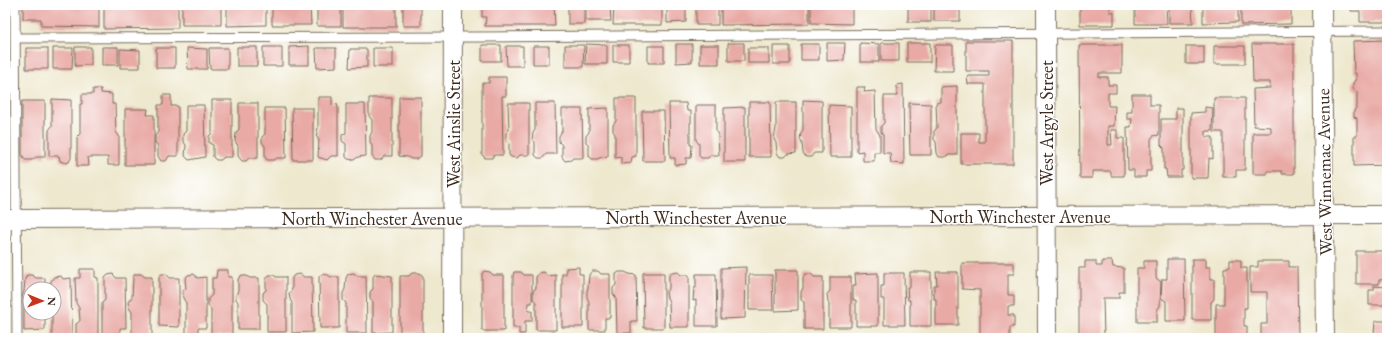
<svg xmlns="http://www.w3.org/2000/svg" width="1392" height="343" font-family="'EB Garamond',serif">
	<rect width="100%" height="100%" fill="#fff"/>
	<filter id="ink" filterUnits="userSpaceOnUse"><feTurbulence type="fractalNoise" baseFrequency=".025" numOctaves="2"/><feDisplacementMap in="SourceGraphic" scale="8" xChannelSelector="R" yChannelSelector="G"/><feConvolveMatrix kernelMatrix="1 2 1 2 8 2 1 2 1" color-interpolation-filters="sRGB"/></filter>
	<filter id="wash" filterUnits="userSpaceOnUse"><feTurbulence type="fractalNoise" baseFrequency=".012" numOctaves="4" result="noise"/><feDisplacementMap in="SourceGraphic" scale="16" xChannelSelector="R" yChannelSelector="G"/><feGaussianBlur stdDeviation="0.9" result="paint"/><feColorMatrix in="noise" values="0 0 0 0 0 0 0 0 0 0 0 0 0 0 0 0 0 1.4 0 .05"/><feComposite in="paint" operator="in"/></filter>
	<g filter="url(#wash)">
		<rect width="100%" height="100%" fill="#eee8ce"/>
		<g id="blocks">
			<path fill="#e9aaa6" d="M23 5H99V27L41 26V19H23Z
				M104 5 178 6V28L104 29Z
				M182 5H221V25H182Z
				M227 5H266V25L227 26Z
				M272 5H310L311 25H272Z
				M317 5 341 6V26H317Z
				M349 5 396 6V27H343V6H349Z
				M403 5H421V26H403Z
				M482 5H554L555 26H485L486 17H482Z
				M568 5H584V24H568Z
				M586 5H610L611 21H586Z
				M614 5H662V25H613Z
				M667 5H686V22L667 23Z
				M696 5H718V25H696Z
				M721 5H809V24L721 25Z
				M811 5H852V24L811 23Z
				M908 5H931V22H908Z
				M934 5H960V21H934Z
				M1080 5H1110V12H1114V25H1080Z
				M1135 5H1166L1167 24H1135Z
				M1169 5H1192L1193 23H1169Z
				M1203 5H1238V22L1203 23Z
				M1241 5H1291V24L1241 25Z
				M1351 5H1387V22H1360V11H1351Z
				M1387 40V65H1386L1387 165 1354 166V136H1357V118L1354 117V111L1357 106V92L1353 89V83L1356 79V73H1354L1353 41Z
				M966 41H1013V164H961V133H979V142H985V84H968L967 76H989V71H966Z
				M728 43H744V61H728Z
				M827 43H845L844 60 827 61Z
				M860 43 879 44V62H860Z
				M881 43H899V61H881Z
				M907 43H930V62H907Z
				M586 44 607 45V64H585Z
				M676 44H692V62L676 63Z
				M801 44H819V60H801Z
				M1252 44H1294V174H1282V171H1267V174H1253V133H1271V127L1254 126 1253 89 1270 88V82H1253Z
				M482 45H501V61H482Z
				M565 45H584L583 67H565Z
				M613 45H629V62H613Z
				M700 45H719V64H700Z
				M935 45H953V71H934Z
				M1079 45H1122V73H1099V77H1108V85H1116V93H1108V106H1115L1114 126H1108V145H1112L1111 130H1117V138H1124V176H1111V171H1092V178H1080Z
				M309 46V65H289V47Z
				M506 46H523V66H507Z
				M533 46H549V64H533Z
				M648 46H664V63H648Z
				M773 46H790V64H773Z
				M1186 46H1204V64H1186Z
				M1214 46H1245V64H1214Z
				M75 47H91V65L75 66Z
				M102 47H118V65H102Z
				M237 47H257V66H237Z
				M263 47H282V66H263Z
				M26 48H48V69H26Z
				M53 48H73L72 69H53Z
				M156 48H175V68H156Z
				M187 48 207 49V69H188Z
				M209 48H228V69H210Z
				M316 48H336V67L317 68Z
				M373 48H393V67H373Z
				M748 48H769V63H748Z
				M120 49 140 50V68H120Z
				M350 49H367V67L349 68Z
				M5 54H6L7 91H5Z
				M489 77H506V96H502L503 155H494L492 158H485L482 155V83H489Z
				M903 84 904 164 891 163 890 153H883V135L881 132V126L884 123V96H897V85Z
				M957 86V155H949L945 157H939L937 153 936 142 934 139V131L937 128 936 103 941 102V87Z
				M857 87H865L864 92 875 91 876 129 880 135V152H874V161H863V151L857 152Z
				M93 89H101V93L112 94V104H115L116 132 119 136V165H108V157H88L89 166H77V137L80 134V104H82V94H93Z
				M1132 94H1150V105H1159V135L1153 136 1151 139V171H1146V177H1134V170H1128L1127 127H1131L1132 119H1127V112H1132Z
				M163 95H171V106H178V156H169L166 161H161L158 156V146L155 142V136L158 132V105H163Z
				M318 97H332V105L337 104 338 108V156H331L327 160 318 157 319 140 316 136 318 128Z
				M399 97H421V156L417 159H411L408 157 399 156Z
				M369 98H392V156H384L381 160H375L372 156V145L370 142V136L372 132V120L369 116Z
				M616 98H636V156L632 157 631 163 621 164V157L615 158V134L613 131V125L616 121Z
				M1214 98H1245V170H1236V177H1223V132H1214Z
				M52 99 71 100V158L69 162 66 163 60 161 59 156H49V130L52 126Z
				M212 100H232V157H224L221 160H216L213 157V145L209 143V136L212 133Z
				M803 100 822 101V153H814L811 157H806L803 153 802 143 800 140 801 133 803 130Z
				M22 101H45V157H36L32 160H25L22 154Z
				M749 102H770L771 157H749Z
				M776 102H796V153L788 154 785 157H780L777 153 776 143 774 139 776 128Z
				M239 103H258V158H249L246 161H242L238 156V146L235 141 236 133 239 129Z
				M508 103H529V155H520L517 158 511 157 509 155V143L506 140V133L509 130Z
				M535 103H555L556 154H546L543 158H538L535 155V142L532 140 533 133 535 130Z
				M669 103H686L687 111H691V123H690V145H692L691 158H686V164L675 165V158H670Z
				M909 103 931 104V155H910Z
				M346 104H365L366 156 358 157 354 160 348 159 346 157V144L342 141V135L346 133Z
				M186 105H204L205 157 189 160 185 156 186 145 183 141V134L186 131Z
				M696 105H716V131L718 135 719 155H710L708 158H701L699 155V144L696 140Z
				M829 105 851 106V157H830Z
				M745 107V162H724V108Z
				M1205 107 1213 108 1212 131H1206V137H1213V159L1209 158 1208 178H1191V113L1205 112Z
				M265 108H285L286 158H277L274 160H267L265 157V146L262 142V137L265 134Z
				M292 108H313V160H293Z
				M608 108V156L602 157 597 159H592L589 156V145L586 142V136L589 132V109Z
				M1176 108H1183V170H1181V177H1167L1166 169H1164V148L1161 145V119H1176Z
				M125 109H148L147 115H154V165H125Z
				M562 109H582L583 158H573L571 160 565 161 562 157V145L559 142V136L562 131Z
				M642 111H664L665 161H643Z
				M1356 251H1387V279L1379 280V284H1356Z
				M1167 259H1184L1185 321H1166V301L1161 298 1162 279H1167Z
				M1192 259H1206V267H1210V279H1214V299L1211 302V320H1192Z
				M1230 260H1241V268H1247V308H1244V326H1247V338H1216V304H1224V268L1230 267Z
				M1085 261H1096V266H1102V261H1112L1113 267 1124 268V292H1119V298H1103L1104 338H1079V268H1085Z
				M1144 261H1156V278L1161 282 1160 306 1157 310V322H1137V268H1144Z
				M1258 261H1289V267H1297L1298 338H1261V324H1267V292H1250V267H1258Z
				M962 263H1014V274H1008V295H1014V306H1008V315H1014V327H1010V338H980V290L962 289Z
				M5 267 7 269V338H5Z
				M579 267V274H583V327H562V274H566V268Z
				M746 267 745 318 721 319V268Z
				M80 269H95V277L98 278V338H76V324L80 321 79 308 76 303 75 278H80Z
				M217 270H228V277H232V336L211 337V310L208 305V299L212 295V278H216Z
				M775 270H798V310L775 311Z
				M484 271 490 272 493 275H504V331H482V274Z
				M592 271H598L601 274H610V318H605V330H589V302L587 297V291L588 288 589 275Z
				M514 272H521L524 275H532V303H529L528 311H532V321H525V334H519V328H513V276Z
				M544 272 547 276 556 275V330H536V302L533 299V291L536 288V277L539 273Z
				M619 272H625L629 274 636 275 637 321H631V333H617L616 297 613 294V288L616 285V274Z
				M678 272 681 275H689V327H670L669 301 667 298 666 292 669 288V275L672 273Z
				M910 272H931V326H910V300H908L907 287H910Z
				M936 272H958V325H936V299H934V285H937Z
				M354 273 357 276H366L367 333H346V303L343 300V293L345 289 346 278 348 274Z
				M412 273H419L423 276V333H400V276H409Z
				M643 273H664V328H644Z
				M878 273V326H856V300H853V286H856L855 274Z
				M884 273H904L905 325H884V299H881V286H884Z
				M113 274 116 278H125L126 328H120V338H102V303L105 300V278L108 275Z
				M135 274H141L145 277H152V338H144V336H132V312L129 308 128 302 132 297 133 277Z
				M161 274H166L170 278H179V327L159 326V278Z
				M194 274 197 278 206 277V328H198V338H186V303L183 298 182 292 186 288 185 279 188 275Z
				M300 274 304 277H312L313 332 292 333V303L290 299 289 293 292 290V278L294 275Z
				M322 274 328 275 331 277H339V328H320L319 277Z
				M375 274 392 276V332L373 333V302L370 298V292L373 289V277Z
				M696 274H716L717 326H696V300L693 301 694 288H696Z
				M805 274H811L814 277H823V329H804V302L801 300V292L803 288V278Z
				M27 275H32L36 278H45V289H30V313H45V330L24 331V306L22 302V297L24 292 25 279Z
				M242 275 246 276 250 278H259V329H238V302L236 299V295L238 291V279Z
				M269 275H274L276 277H286V332H267V304L263 300V293L266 290V279Z
				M749 275H772L773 310H749Z
				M61 276 63 279 71 278 72 338H52V313H54V289H51V281L54 277Z
				M830 277H851V327H829V304L828 301 827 294 830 291Z
				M1374 286 1387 287V309H1385L1384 305H1369V290H1374Z
				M1375 321H1387V338H1381V334H1374Z"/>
		</g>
	</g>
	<g filter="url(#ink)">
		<use href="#blocks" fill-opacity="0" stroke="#7a6c5c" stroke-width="1"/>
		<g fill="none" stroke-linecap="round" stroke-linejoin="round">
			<defs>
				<path id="lane" d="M15 5 17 338
					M15 38 478 37 1387 31"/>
				<path id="street" d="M1046 5 1047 338
					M1322 5 1325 338
					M5 219 1387 215
					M452 338 453 5"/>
			</defs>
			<use href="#lane" stroke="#7a6c5c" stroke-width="11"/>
			<use href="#street" stroke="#7a6c5c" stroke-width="20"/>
			<use href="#lane" stroke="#fff" stroke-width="9"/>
			<use href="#street" stroke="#fff" stroke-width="18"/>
		</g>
	</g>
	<g text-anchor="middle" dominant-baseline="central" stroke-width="3" stroke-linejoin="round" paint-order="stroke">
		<g font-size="18" fill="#3b2a1e" stroke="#fff">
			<text transform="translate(1046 123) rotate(-90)">West Argyle Street</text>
			<text transform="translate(453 124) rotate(-90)">West Ainslie Street</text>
			<text transform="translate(1324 172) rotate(-91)">West Winnemac Avenue</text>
			<text x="1020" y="216">North Winchester Avenue</text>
			<text x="696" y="217">North Winchester Avenue</text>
			<text x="372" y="218">North Winchester Avenue</text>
		</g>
	</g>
	<rect width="1392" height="343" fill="none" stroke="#fff" stroke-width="20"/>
	<g transform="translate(42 301) rotate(91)"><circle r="19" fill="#ffffff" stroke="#b1aaa5"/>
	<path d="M0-3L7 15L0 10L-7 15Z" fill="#c8321e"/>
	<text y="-6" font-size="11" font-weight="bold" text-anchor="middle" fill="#3b2a1e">N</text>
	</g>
</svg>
